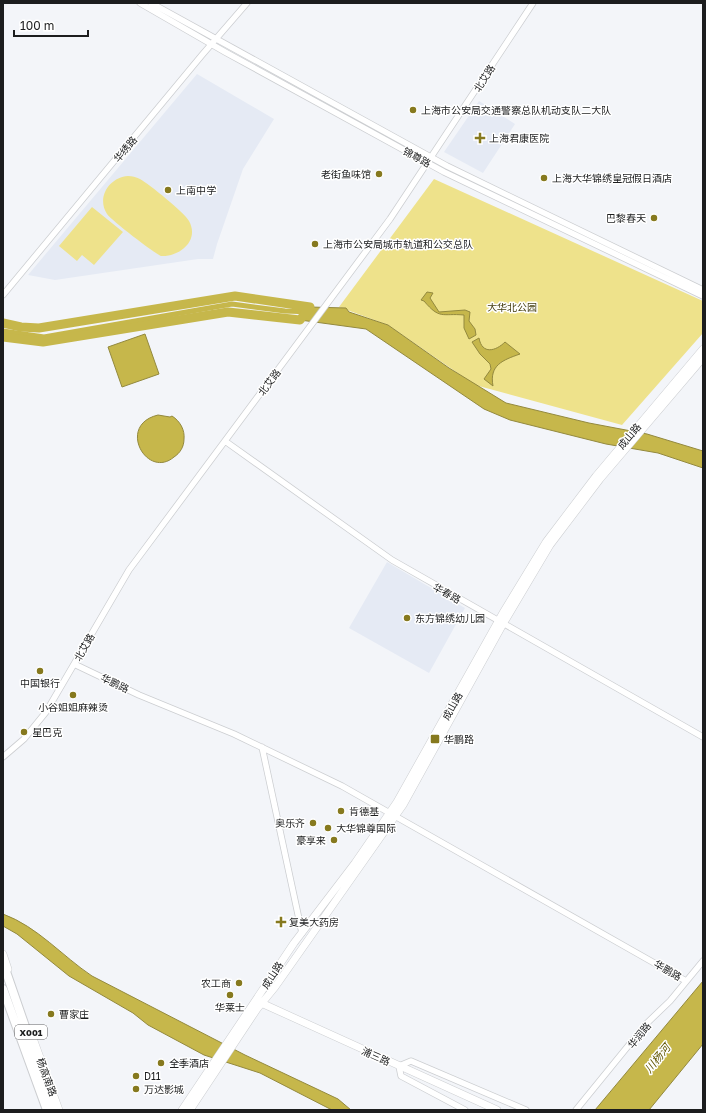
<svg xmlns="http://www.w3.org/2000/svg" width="706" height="1113" font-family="'Golos Text','Noto Sans SC',sans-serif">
	<rect width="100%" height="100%" fill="#f3f5f9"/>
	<path fill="#e5eaf4" d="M197 74 274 119 243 169 217 244 213 259H198L55 280 28 275Z
		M479 101 515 124 483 173 444 152Z
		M387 562 465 608 429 673 349 628Z"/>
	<path fill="#eee28b" d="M128 176C132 176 136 177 140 179 149 184 185 213 189 221 200 241 179 257 161 256 154 253 111 220 107 214 96 197 110 177 128 176Z
		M434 179 703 301V333L622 425 475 385 388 325 339 307Z
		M92 207 123 232 94 265 82 255 77 261 59 246Z"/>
	<path fill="#c6b74b" stroke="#93893e" d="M427 292 433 293 430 298 439 312 465 310 470 312 469 321 475 329 476 335 469 339 464 328V315C442 313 440 320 424 301L421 300Z
		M310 307 346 308 349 312 388 325 449 368 506 403 589 423 647 434 703 451V468L658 453 606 444 510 420 484 409 366 329 300 320Z
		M145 334 159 374 122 387 108 347Z
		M479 338C482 355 496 351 505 342L520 354C503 360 489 365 493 386L484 379 491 369 490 364 480 354 472 342Z
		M158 415 170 417 172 416C180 421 185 430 184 439 184 447 180 453 174 457 147 480 116 425 158 415Z
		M3 914C38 927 62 956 92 976L245 1055 338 1099 351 1110H332L260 1073 204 1055 148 1025 133 1013 69 976 17 934 3 926Z
		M703 981V1044L649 1110H595Z"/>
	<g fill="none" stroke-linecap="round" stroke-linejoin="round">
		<path stroke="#c6b74b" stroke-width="5" d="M3 331 44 337 232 304 285 311 312 312"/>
		<path stroke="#c6b74b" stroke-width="9" d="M3 323 21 327 39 328 235 296 310 307 300 320 228 312 43 342 3 337"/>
		<defs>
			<path id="minor" d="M140 3 225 52 444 172 703 296
				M151 3 447 166 703 290
				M3 295 202 55 247 3
				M225 441 392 560 703 737
				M74 664 139 695 234 734 342 786 686 981
				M262 747 302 933
				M3 757 24 739 46 712 129 570 390 219 533 3
				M465 1110 401 1076 399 1066 411 1061 526 1110
				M576 1110 646 1024 670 1001 703 961"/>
			<path id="major" d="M3 954 8 969
				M259 1002 497 1110
				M34 1041 59 1110
				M182 1110 294 943 355 863 397 802 504 611 546 542 596 476 703 349
				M190 1110 257 1009 275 987 403 805 503 624 550 545 600 479 703 358"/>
			<path id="highway" d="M3 963 54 1110
				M3 989 47 1110"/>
		</defs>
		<use href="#minor" stroke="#ccced1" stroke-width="7"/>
		<use href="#major" stroke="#ccced1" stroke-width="8"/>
		<use href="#highway" stroke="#ccced1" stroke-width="10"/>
		<use href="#minor" stroke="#fff" stroke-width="5.5"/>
		<use href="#major" stroke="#fff" stroke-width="7"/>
		<use href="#highway" stroke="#fff" stroke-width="8"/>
	</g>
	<g fill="#86791e" stroke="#fff" stroke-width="1.5">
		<circle cx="413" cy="110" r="4"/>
		<path d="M478 132h4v4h4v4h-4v4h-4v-4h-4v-4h4z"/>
		<circle cx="379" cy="174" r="4"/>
		<circle cx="544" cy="178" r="4"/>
		<circle cx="168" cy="190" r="4"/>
		<circle cx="654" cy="218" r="4"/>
		<circle cx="315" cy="244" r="4"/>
		<circle cx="407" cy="618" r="4"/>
		<circle cx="40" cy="671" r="4"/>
		<circle cx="73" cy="695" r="4"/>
		<circle cx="24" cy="732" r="4"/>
		<rect x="430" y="734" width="10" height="10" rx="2"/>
		<circle cx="341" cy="811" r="4"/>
		<circle cx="313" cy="823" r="4"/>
		<circle cx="328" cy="828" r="4"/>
		<circle cx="334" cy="840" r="4"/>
		<path d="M279 916h4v4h4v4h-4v4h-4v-4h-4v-4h4z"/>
		<circle cx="239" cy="983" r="4"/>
		<circle cx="230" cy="995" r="4"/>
		<circle cx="51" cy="1014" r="4"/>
		<circle cx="161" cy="1063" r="4"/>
		<circle cx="136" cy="1076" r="4"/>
		<circle cx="136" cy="1089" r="4"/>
	</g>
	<g text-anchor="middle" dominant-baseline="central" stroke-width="3" stroke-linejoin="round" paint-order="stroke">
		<rect fill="#fff" stroke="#606162" stroke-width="1" x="15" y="1025" width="32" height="14" rx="3"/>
		<g font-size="9" font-weight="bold" fill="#1c1d1e">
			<text x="31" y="1032">X001</text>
		</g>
		<g font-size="10" fill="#1c1d1e" stroke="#fff">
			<text transform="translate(484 78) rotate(-57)">北艾路</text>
			<text transform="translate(125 149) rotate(-50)">华绣路</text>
			<text transform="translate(417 157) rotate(28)">锦尊路</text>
			<text transform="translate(269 382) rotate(-53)">北艾路</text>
			<text transform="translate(629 436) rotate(-50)">成山路</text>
			<text transform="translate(447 593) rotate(29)">华春路</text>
			<text transform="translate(84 647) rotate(-60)">北艾路</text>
			<text transform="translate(115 683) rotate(25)">华鹏路</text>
			<text transform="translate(452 706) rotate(-61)">成山路</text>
			<text transform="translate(668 970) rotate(30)">华鹏路</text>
			<text transform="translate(272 975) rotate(-56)">成山路</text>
			<text transform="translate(639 1035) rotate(-51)">华润路</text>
			<text transform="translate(376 1056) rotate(24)">浦三路</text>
			<text transform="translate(47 1077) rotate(70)">杨高南路</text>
		</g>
		<g font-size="10" fill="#1c1d1e" stroke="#fff" text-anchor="start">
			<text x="421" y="110">上海市公安局交通警察总队机动支队二大队</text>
			<text x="489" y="138">上海君康医院</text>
			<text x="371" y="174" text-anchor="end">老街鱼味馆</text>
			<text x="552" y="178">上海大华锦绣皇冠假日酒店</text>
			<text x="176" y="190">上南中学</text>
			<text x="646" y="218" text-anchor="end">巴黎春天</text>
			<text x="323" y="244">上海市公安局城市轨道和公交总队</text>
			<text x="415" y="618">东方锦绣幼儿园</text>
			<text x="40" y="683" text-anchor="middle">中国银行</text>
			<text x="73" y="707" text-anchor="middle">小谷姐姐麻辣烫</text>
			<text x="32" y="732">星巴克</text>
			<text x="444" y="739">华鹏路</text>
			<text x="349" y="811">肯德基</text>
			<text x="305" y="823" text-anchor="end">奥乐齐</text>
			<text x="336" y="828">大华锦尊国际</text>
			<text x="326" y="840" text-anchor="end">豪享来</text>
			<text x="289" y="922">复美大药房</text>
			<text x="231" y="983" text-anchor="end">农工商</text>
			<text x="230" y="1007" text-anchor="middle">华莱士</text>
			<text x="59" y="1014">曹家庄</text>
			<text x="169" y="1063">全季酒店</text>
			<text x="144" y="1076">D11</text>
			<text x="144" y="1089">万达影城</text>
		</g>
		<g font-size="10" fill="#463f12" stroke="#fff">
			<text x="512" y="307">大华北公园</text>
		</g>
		<g font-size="11" font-style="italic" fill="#615600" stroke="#fff">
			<text transform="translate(657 1058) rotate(-51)">川杨河</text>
		</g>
	</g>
	<rect width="706" height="1113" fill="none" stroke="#1c1d1e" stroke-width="8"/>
	<path d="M14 30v6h74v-6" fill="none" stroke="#1c1d1e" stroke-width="2"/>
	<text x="20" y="30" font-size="12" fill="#1c1d1e" stroke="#ffffff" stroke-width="3" paint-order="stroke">100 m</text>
</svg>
